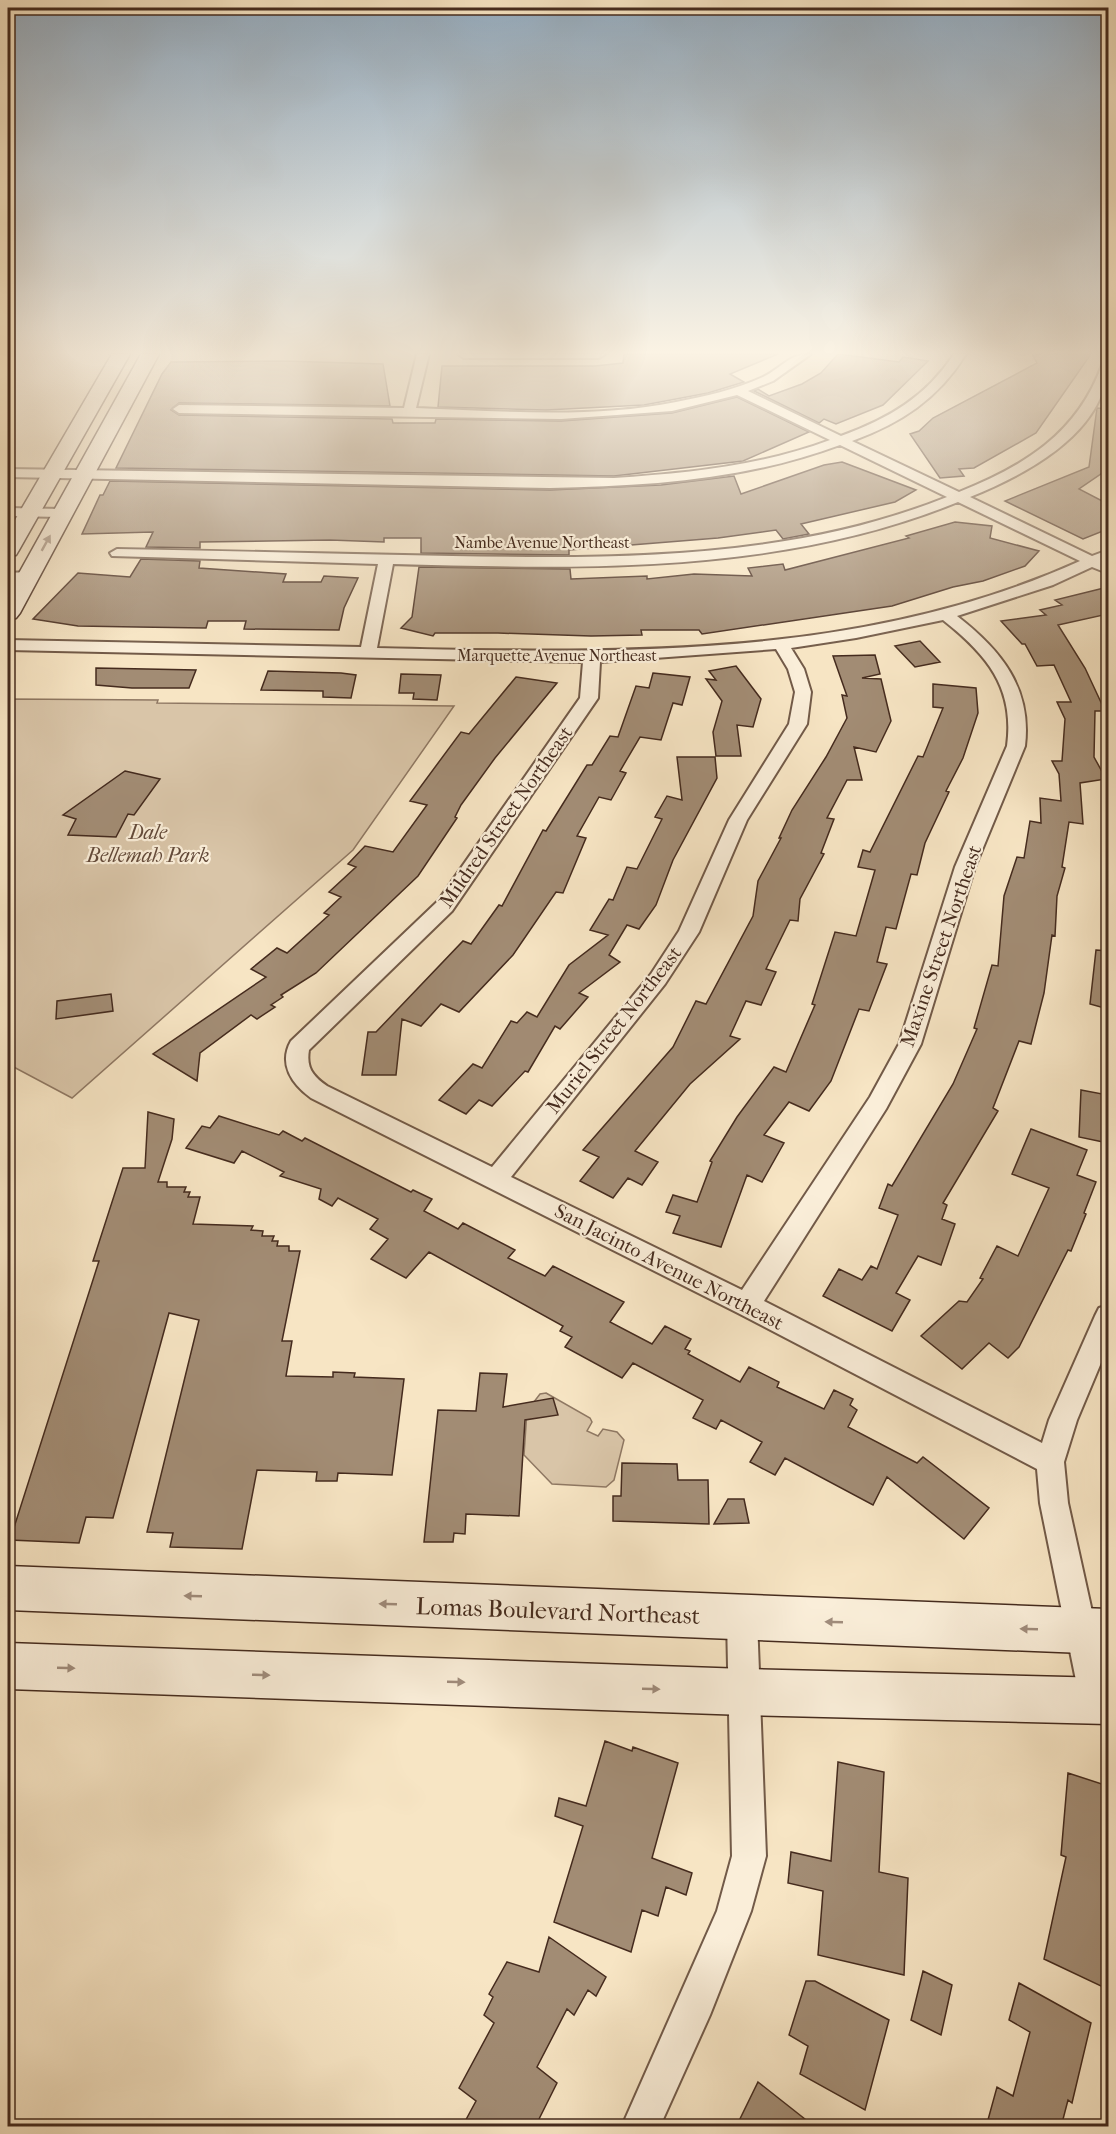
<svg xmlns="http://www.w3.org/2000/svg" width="1116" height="2134" font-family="'IM FELL French Canon',serif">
	<rect width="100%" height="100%" fill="#f7e5c4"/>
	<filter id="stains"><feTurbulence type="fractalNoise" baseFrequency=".00333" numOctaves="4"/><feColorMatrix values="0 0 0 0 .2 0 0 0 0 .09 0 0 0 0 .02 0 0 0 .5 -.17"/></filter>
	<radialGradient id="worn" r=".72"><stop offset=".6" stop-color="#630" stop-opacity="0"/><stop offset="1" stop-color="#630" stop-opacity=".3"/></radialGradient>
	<path fill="#d9c5a8" stroke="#8f7863" stroke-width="1.5" d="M8 699 158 700 157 703 454 706 353 850 72 1098 8 1064Z
		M546 1393 590 1418 592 1422 587 1431 598 1436 603 1429 617 1432 624 1440 614 1480 606 1487 552 1484 524 1455 527 1411 540 1394Z"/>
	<path fill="#a28c74" stroke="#452b1e" stroke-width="1.5" d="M624 354H778L730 374 744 382 708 393 644 405 546 410 438 407 442 366H595L623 363Z
		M838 354 899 362 903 357 928 361 883 405 836 424 824 419 819 423 754 391 758 389 769 396 802 384 821 373Z
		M1032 354H1091L1036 433 974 468 959 469 964 476 940 478 910 434 919 431 933 418 1037 363Z
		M284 361 383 364 390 406 179 403 171 410 179 415 392 419 393 423H435L436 419 561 421 672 413 737 397 809 432 743 461 614 476 116 468 162 374 171 362Z
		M1097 408 1108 409V469L1079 489 1108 504V529L1083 539 1005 501 1089 467Z
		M842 462 916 490 895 502 801 524 809 534 783 539 776 530 718 538 569 550V555L421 553V538H384V542L330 540 200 542V548L146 547 153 532 82 534 100 495H103L110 481 550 490 661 485 734 476 741 494 824 465Z
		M955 522 992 526 990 538 1039 551 1025 566 983 581 953 587 892 606 702 634 699 630H641L642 635 591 636 498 633H435L433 636 401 628 412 617 419 567 570 569 571 579 647 576V579L694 574 752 576 748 568 783 564 785 570 909 538 906 536Z
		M141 559 200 561 199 568 286 574 283 582H321L324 576 358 578 344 608 339 630 244 629 246 621H208L206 628 137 627 78 626 33 619 78 573 130 577Z
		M1108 587V614L1058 625 1085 668 1105 711H1095L1094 757 1106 779 1080 783 1083 824 1069 822 1062 867 1065 868 1057 896 1055 936 1052 935 1044 993 1031 1044 1019 1041 993 1108 998 1111 943 1203 947 1205 942 1219 955 1224 941 1265 918 1256 896 1293 910 1300 892 1331 823 1296 839 1269 862 1280 871 1266 877 1269 898 1215 879 1208 888 1184 892 1186 953 1084 977 1029 974 1028 992 965 998 966 1004 896 1017 857 1024 858 1030 821 1041 823 1040 798 1061 801 1059 774 1052 761H1062L1065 719 1057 702H1071L1054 665 1037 666 1025 644H1022L1001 621 1046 615 1040 610 1062 605 1055 600Z
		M920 641 940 662 915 667 895 646Z
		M875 655 880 674 862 678 881 679 891 721 876 752 854 747 862 780H847L827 818 834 819 821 853 824 854 800 899 798 921 790 920 766 969 776 972 761 1005 746 1001 730 1036 740 1039 690 1084 635 1151 658 1162 642 1185 628 1178 613 1198 580 1181 599 1157 583 1150 673 1047 696 1001 706 1004 753 916 758 881 781 838H779L792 810 826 757 847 718 842 695 847 696 833 656Z
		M736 666 761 699 753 727 737 725 741 756H716L713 732 722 701 706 679 716 680 709 671Z
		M96 668 196 670 189 688H132L96 685Z
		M268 671 341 673 356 675 351 698 323 697V691L261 690Z
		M653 673 690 677 682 705 673 703 661 740 640 737 620 771 626 773 611 800 599 797 577 836 586 838 563 893 556 892 513 955 459 1012 441 1004 421 1026 402 1019 396 1075H362L368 1032H376L463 941 471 944 499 905 502 906 543 830 546 831 587 765H592L610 736 618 737 636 686 649 688Z
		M401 674 441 675 437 700 413 699 414 693H399Z
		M516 677 557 683 495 758 461 805 455 817 457 818 418 876 316 973 281 995 283 997 271 1005 275 1007 257 1019 251 1015 200 1053 197 1081 153 1054 266 977 251 969 277 948 287 953 329 915 324 913 341 897 329 892 356 867 348 864 365 846 393 852 427 805 410 801 461 732 469 734Z
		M933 684 976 688 978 713 963 758 946 791 949 792 925 843 917 875 911 874 896 929 886 927 877 962 887 964 869 1011 859 1009 831 1081 809 1111 789 1102 764 1135 784 1143 762 1182 747 1175 721 1247 673 1233 680 1216 666 1212 673 1195 697 1202 712 1162 710 1161 737 1117 774 1067 786 1072 815 1005 812 1004 835 932 856 936 875 870 858 867 863 850 870 852 918 756 923 757 943 708 933 707Z
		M677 757H715L717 778 673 860 656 905 639 929 627 925 609 955 620 962 579 993 588 997 560 1029 555 1026 528 1072 525 1071 492 1106 479 1100 466 1114 439 1100 473 1064 482 1068 511 1021 517 1023 527 1012 537 1017 569 965 608 935 590 930 609 899 613 900 627 867 637 869 662 819 655 817 667 796 682 800Z
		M125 771 160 779 134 815 128 814 116 837 68 835 76 819 63 815Z
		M1096 950 1108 951V1009L1090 1004Z
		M111 994 113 1011 56 1019 57 1001Z
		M1081 1090 1108 1095V1143L1079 1137Z
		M148 1112 174 1119 172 1139 158 1182H167V1187H186L184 1192H190L188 1197H200L193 1224 253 1226 251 1230 263 1231 262 1236H274L272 1241H278L277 1246H289V1251H300L282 1341H292L286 1376 333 1377V1372L355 1373 354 1377 404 1379 392 1475 338 1473 337 1481H316L317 1472 257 1470 242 1549 170 1547 173 1533 147 1532 199 1320 169 1313 113 1518 86 1517 79 1543 10 1540 99 1261H93L123 1168H145Z
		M219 1116 279 1135 283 1131 302 1141 305 1138 411 1192 413 1190 432 1199 424 1211 458 1229 463 1223 515 1250 508 1258 545 1276 553 1266 624 1302 610 1322 652 1344 665 1326 691 1339 685 1349 690 1351 688 1354 740 1382 749 1367 779 1382 777 1387 824 1409 834 1390 853 1399 850 1405 857 1410 848 1427 917 1463 923 1457 989 1508 964 1539 887 1477 873 1505 785 1458 775 1475 750 1462 762 1442 721 1420 716 1429 693 1418 703 1400 633 1363 622 1378 565 1347 572 1337 560 1331 563 1326 429 1252 406 1278 371 1259 388 1239 370 1229 378 1219 338 1198 332 1206 319 1199 321 1189 280 1176 284 1172 242 1151 234 1163 186 1148 202 1126 210 1128Z
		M1031 1129 1087 1150 1077 1175 1096 1182 1084 1213 1086 1214 1071 1251 1068 1250 1019 1347 1008 1358 989 1343 962 1369 921 1336 959 1301 967 1302 983 1279 980 1278 997 1246 1018 1256 1049 1188 1012 1174Z
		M480 1373 507 1374 503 1407 553 1398 558 1415 525 1420 519 1516 466 1514 465 1534 454 1533 453 1542H424L438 1410 476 1411Z
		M622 1463 677 1464 678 1480H708L709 1524 613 1521V1496H621Z
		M728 1499H744L749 1523 714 1524Z
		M605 1741 632 1751 633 1747 678 1763 652 1858 692 1873 686 1895 666 1887 658 1916 642 1910 631 1952 554 1922 583 1826 555 1816 559 1798 586 1806Z
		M838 1762 884 1772 879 1872 908 1878 904 1975 818 1955 823 1891 788 1883 791 1852 831 1861Z
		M1068 1773 1108 1786V1954L1103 1987 1044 1959 1066 1857 1061 1855Z
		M549 1937 606 1977 596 1996 588 1990 574 2015 567 2009 537 2067 557 2083 535 2127H462L476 2101 459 2088 494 2023 484 2015 493 1997 489 1994 507 1962 539 1972Z
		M923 1971 952 1985 941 2035 911 2020Z
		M806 1981H815L889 2020 865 2110 800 2074 808 2046 789 2035Z
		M1019 1983 1091 2023 1072 2103 1068 2100 1061 2127H986L997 2087 1013 2096 1030 2032 1009 2020Z
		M758 2082 815 2127H736Z"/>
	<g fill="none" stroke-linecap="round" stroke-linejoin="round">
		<defs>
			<path id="street" d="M417 354H429L416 408C501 411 592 419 676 402 705 396 735 390 763 377 782 368 788 354 811 354L773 381 748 391 841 436C888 419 926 397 954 354H966C938 399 901 423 852 441L959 492C1024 466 1077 434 1102 365L1108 361C1108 432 1027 474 970 497L1092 556 1108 550V559L1104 561 1108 568 1102 571 1092 567 1053 585 957 616C1001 650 1032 688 1025 746L975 867 921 1044 886 1109 764 1301 1042 1443 1049 1420 1095 1316 1099 1308 1108 1305V1346L1077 1420 1064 1462 1068 1503 1108 1684 1107 1711 1096 1716 1085 1711 1080 1700 1040 1503 1037 1469 738 1313 311 1098C292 1084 278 1064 291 1041L438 901 580 698 583 662 8 650V640L361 647 378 564 112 556 110 553 117 549C229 551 340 554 452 556 618 559 790 560 947 497L840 445C746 480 649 486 550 488L8 477V469L614 478C688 473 760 466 830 440L737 395 672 411 561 419 179 413 173 409 179 405 404 408ZM958 502 1080 561C859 661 614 653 377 648L393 564C582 569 779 575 958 502ZM943 620C986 654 1015 687 1007 746L955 867 899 1044 870 1097 742 1290 511 1177 665 984 699 932 747 820 807 724 811 692 804 669 791 648 856 638ZM776 649 788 669 795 692 789 724 729 820 679 931 651 974 492 1167 327 1086C313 1076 306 1068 309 1050L452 911 598 698 600 662Z
				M458 354H605L599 358H464Z
				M8 508 62 509 69 513 62 517 8 516Z
				M27 572 35 577 32 580 8 581V573Z
				M742 1604 753 1608 757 1619 766 1856 751 1911 710 2015 660 2126H622L717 1911 732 1856 727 1619 731 1608Z"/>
			<path id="secondary" d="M112 354H130L19 550 16 555 8 556V532Z
				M141 354H159L20 613 16 618 8 620V593Z
				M8 1566 1108 1609V1654L8 1610Z
				M8 1643 745 1669 1108 1678V1724L745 1715 8 1689Z"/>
		</defs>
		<use href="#street" stroke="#725a48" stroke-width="4"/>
		<use href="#secondary" stroke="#452b1e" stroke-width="3"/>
		<use href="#street" fill="#faeed9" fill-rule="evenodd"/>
		<use href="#secondary" fill="#faeed9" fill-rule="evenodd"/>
	</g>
	<defs><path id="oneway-solid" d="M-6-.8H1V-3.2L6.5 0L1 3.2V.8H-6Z" transform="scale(1.5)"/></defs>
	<g fill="#a08c7c">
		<use href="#oneway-solid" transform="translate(46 543) rotate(-61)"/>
		<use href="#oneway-solid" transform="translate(193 1596) rotate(-178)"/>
		<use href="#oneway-solid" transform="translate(388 1604) rotate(-178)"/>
		<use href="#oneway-solid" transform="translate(834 1622) rotate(-178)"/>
		<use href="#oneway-solid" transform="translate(1029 1629) rotate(-178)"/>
		<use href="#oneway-solid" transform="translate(66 1668) rotate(2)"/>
		<use href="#oneway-solid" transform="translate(261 1675) rotate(2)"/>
		<use href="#oneway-solid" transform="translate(456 1682) rotate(2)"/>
		<use href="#oneway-solid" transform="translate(651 1689) rotate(2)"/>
	</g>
	<linearGradient id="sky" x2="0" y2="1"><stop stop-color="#95aec3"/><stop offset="0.54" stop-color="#fbf3e4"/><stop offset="1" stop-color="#fbf3e4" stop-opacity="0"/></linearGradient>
	<rect width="1116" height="653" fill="url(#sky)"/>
	<g text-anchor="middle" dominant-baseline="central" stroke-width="4.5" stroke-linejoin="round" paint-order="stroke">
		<g font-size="16" fill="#452b1e" stroke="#faeed9">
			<text x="542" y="542">Nambe Avenue Northeast</text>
			<text x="557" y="655">Marquette Avenue Northeast</text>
		</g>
		<g font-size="20" fill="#452b1e" stroke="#faeed9">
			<text transform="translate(506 817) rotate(-55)">Mildred Street Northeast</text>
			<text transform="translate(941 946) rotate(-71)">Maxine Street Northeast</text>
			<text transform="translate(614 1030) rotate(-52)">Muriel Street Northeast</text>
			<text transform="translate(669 1267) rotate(27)">San Jacinto Avenue Northeast</text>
		</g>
		<g font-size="20" font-style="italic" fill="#634a3a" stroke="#faeed9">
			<text x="148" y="832">Dale<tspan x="148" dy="23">Bellemah Park</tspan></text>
		</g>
		<g font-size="24" fill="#452b1e" stroke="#faeed9">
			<text transform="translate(558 1611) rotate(2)">Lomas Boulevard Northeast</text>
		</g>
	</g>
	<rect width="1116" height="2134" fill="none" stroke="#f7e5c4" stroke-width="30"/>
	<rect x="9" y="9" width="1098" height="2116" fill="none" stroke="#452b1e" stroke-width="3"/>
	<rect x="15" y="15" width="1086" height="2104" fill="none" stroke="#452b1e" stroke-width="1.5"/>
	<rect width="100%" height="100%" filter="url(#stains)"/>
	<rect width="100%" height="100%" fill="url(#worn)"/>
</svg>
